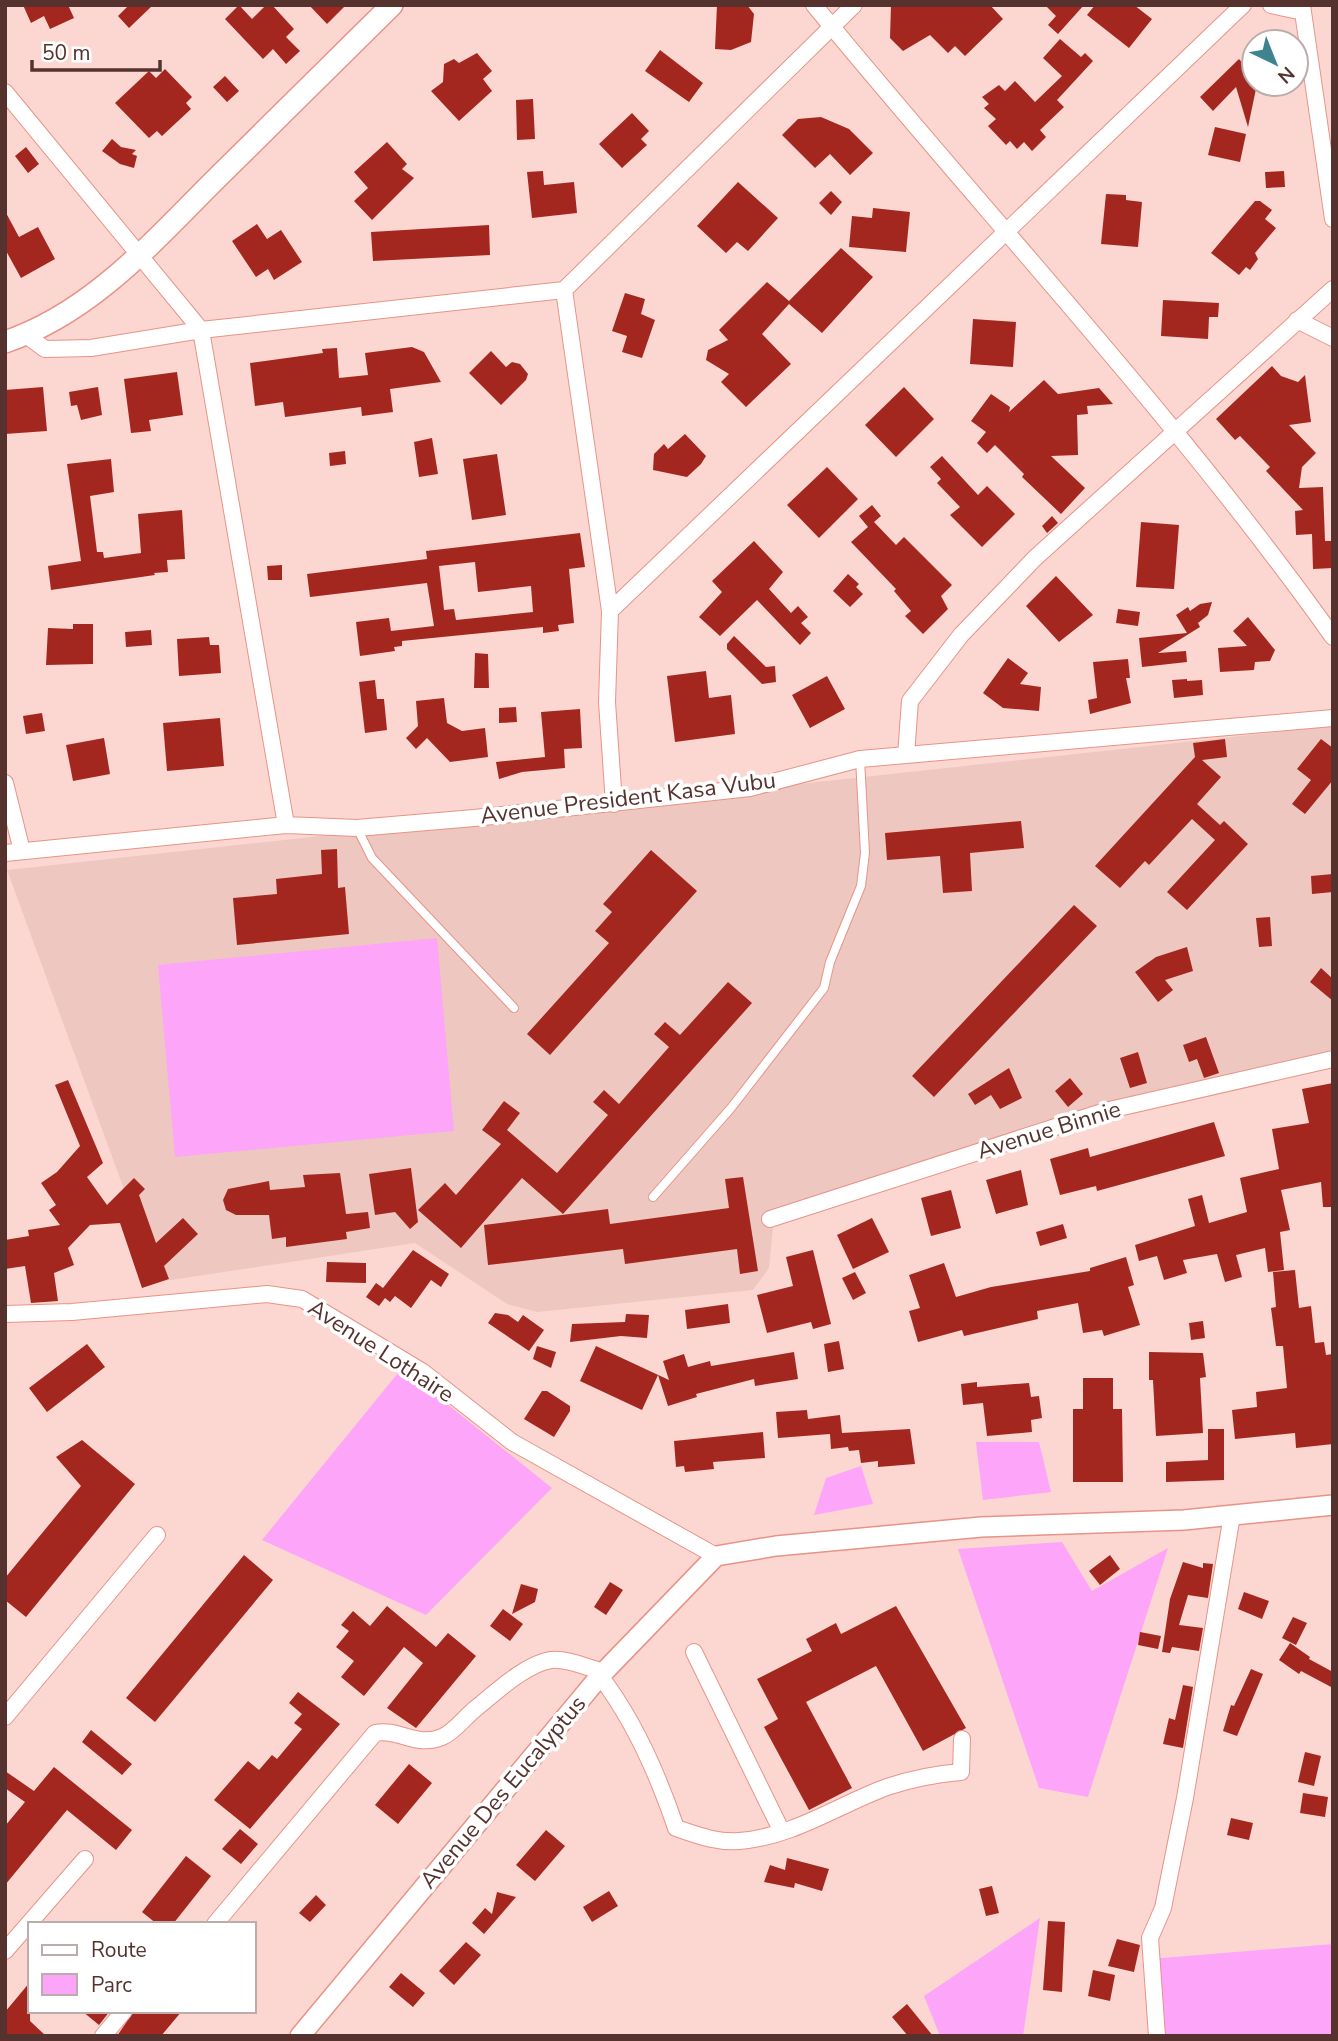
<svg xmlns="http://www.w3.org/2000/svg" width="1338" height="2041" font-family="'Nunito Sans',sans-serif">
	<rect width="100%" height="100%" fill="#fcd7d1"/>
	<path fill="#eec7c0" d="M1333 726V1061L950 1154 774 1218 769 1268 753 1290 537 1312 507 1304 415 1243 158 1282 7 870Z"/>
	<path fill="#fda5f8" d="M437 938 454 1131 175 1157 158 965Z
		M402 1368 552 1488 426 1615 262 1540Z
		M1039 1442 1051 1492 983 1500 976 1442Z
		M861 1466 873 1504 814 1515 826 1478Z
		M1062 1542 1092 1591 1168 1548 1088 1797 1039 1788 958 1549Z
		M1040 1918 1023 2036H940L924 1996Z
		M1333 1944V2036H1156L1150 1959Z"/>
	<path fill="#a3271f" fill-rule="evenodd" d="M23 5H68L74 18 50 29 44 16 31 23Z
		M129 5H153L129 28 118 16Z
		M239 5 252 19 266 5H272L294 29 286 37 300 51 286 64 273 49 263 59 225 19Z
		M309 5H346L327 24Z
		M717 5H747L754 14 751 42 731 50 715 49Z
		M891 5H990L1003 19 965 56 955 46 948 53 930 35 903 51 890 38Z
		M1045 5H1084L1058 34 1048 25 1056 16Z
		M1095 5H1134L1152 19 1129 48 1087 15Z
		M1060 39 1081 57 1085 53 1093 61 1057 100 1064 107 1040 130 1046 137 1032 151 1024 142 1017 149 1010 141 1006 145 988 126 996 119 984 108 989 104 982 97 999 85 1005 91 1015 81 1035 102 1062 76 1043 58Z
		M660 50 703 83 689 102 645 71Z
		M477 53 492 71 483 79 492 91 459 121 431 91 443 82 444 64 454 59 459 63Z
		M1239 59 1254 77V84H1257L1248 127 1236 87 1213 111 1200 97Z
		M165 69 192 97 186 103 191 109 162 136 157 131 149 138 115 103 149 71 156 78Z
		M225 76 239 91 227 102 213 87Z
		M533 99 535 139 517 140 516 100Z
		M632 113 649 131 641 139 647 145 622 168 599 144Z
		M821 117 849 129 873 153 850 175 830 154 815 168 782 135 798 119Z
		M1215 127 1246 134 1240 162 1208 155Z
		M112 139 121 147 136 150 132 154 137 156 134 168 120 164 102 151Z
		M387 142 407 164 402 169 414 178 372 220 354 201 368 188 354 172Z
		M26 147 39 164 28 173 15 156Z
		M543 171 544 185 574 182 577 213 532 218 527 172Z
		M1284 171 1285 187 1266 188 1265 172Z
		M738 182 778 218 748 251 737 242 726 253 697 226Z
		M831 191 842 202 831 215 819 203Z
		M1106 194 1126 195V200L1142 202 1138 247 1101 244Z
		M1255 201H1260L1272 210 1265 219 1276 228 1255 253 1258 259 1250 270 1246 267 1239 275 1211 253Z
		M873 208 910 212 906 252 849 247 852 216 872 218Z
		M5 211 19 237 38 227 55 259 21 278 5 249Z
		M257 224 267 239 281 230 302 262 274 280 268 269 256 277 232 241Z
		M489 225 490 255 373 261 371 232Z
		M841 248 873 277 822 333 789 304 762 334 791 364 746 407 721 382 729 374 706 360 708 350 728 340 719 330 767 282 789 301Z
		M625 293 645 299 641 314 655 320 642 358 622 352 627 336 612 331Z
		M1163 300 1219 303 1218 317H1209L1208 339 1161 336Z
		M973 319 1016 322 1013 367 970 364Z
		M412 347 424 352 441 382 390 389 393 412 362 416 361 407 285 417 283 402 255 406 250 363 323 353 322 349 337 348 339 378 368 375 365 353Z
		M491 351 506 367 512 362 520 364 528 374 526 380 501 405 469 373Z
		M1272 366 1281 376 1298 382 1305 375 1311 422 1289 425 1316 453 1302 467 1299 488 1323 487 1325 541H1333V568L1313 569 1312 534 1296 535 1295 511 1303 510 1266 471 1270 467 1240 436 1235 440 1216 419Z
		M177 372 183 415 149 420 151 431 131 433 124 379Z
		M1044 380 1058 394 1099 388 1113 404 1087 406 1088 414 1077 415 1078 455 1051 456 1085 488 1061 514 1022 477 1024 474 995 445 987 453 977 443 986 432 971 421 991 394 1010 407 1009 412Z
		M43 387 47 431 5 434V390Z
		M98 387 102 415 81 420 77 405 71 406 69 392Z
		M904 387 934 419 896 457 865 425Z
		M685 434 706 456 701 464 687 477 653 470 654 454 664 444 668 449Z
		M432 438 438 474 419 477 414 442Z
		M345 451 346 464 330 466 329 453Z
		M497 454 506 515 472 520 463 459Z
		M942 456 978 495 987 486 1015 514 982 547 950 515 960 507 937 483 941 479 930 467Z
		M111 459 114 492 90 496 97 552H103L104 558 141 553 138 514 182 510 185 559 167 560 168 572 154 573 155 575 51 590 48 566 81 561 67 464Z
		M827 467 858 499 819 538 787 505Z
		M872 505 881 516 874 522 896 545 904 537 952 585 941 596 948 609 923 634 905 616 911 611 894 591 896 589 851 542 868 527 859 516Z
		M1052 516 1058 523 1047 533 1042 526Z
		M1141 522 1179 525 1174 589 1136 587Z
		M580 533 585 567 569 569 574 623 558 625 559 631 543 633V627L402 641V646L394 647 395 651 360 656 356 622 389 618 391 631 434 626 427 583 310 597 307 574 427 559 426 551ZM475 562 478 592 531 586 533 612 456 620 454 609 444 610 439 566Z
		M754 541 783 572 769 589 791 613 798 606 808 617 801 623 811 633 800 645 757 600 720 636 699 617 722 592 712 581Z
		M282 565V580H268L267 566Z
		M848 574 859 584 856 587 863 594 850 607 833 591Z
		M1056 576 1093 615 1059 642 1026 606Z
		M1212 602 1208 615 1198 623 1200 627 1158 653 1186 651 1187 662 1142 667 1139 638 1187 633 1176 615 1188 607 1190 611 1200 604Z
		M1118 609 1140 612 1138 626 1116 623Z
		M1248 617 1275 650 1270 661 1255 662 1254 670 1220 672 1218 648 1247 646 1233 631Z
		M73 624H93V664L46 665 48 628 73 629Z
		M151 630 152 645 126 647 125 632Z
		M734 636 766 667 775 666 776 682 762 684 727 649V644Z
		M209 637 210 645H219L221 673 179 676 177 639Z
		M475 653 488 654 489 688H474Z
		M1008 658 1028 673 1020 684 1041 687 1039 711 1003 708 983 693Z
		M1128 659 1130 678H1126L1131 703 1090 714 1088 700 1097 698 1093 662Z
		M706 671 709 698 731 695 735 734 675 742 667 676Z
		M827 676 845 709 810 728 792 695Z
		M1187 679V681L1202 680 1203 695 1174 698 1172 680Z
		M375 680 377 699H384L387 730 365 733 359 682Z
		M444 698 447 723 462 731 485 728 488 757 450 762 427 738 416 749 406 738 418 726 416 701Z
		M516 707 517 722 499 723V708Z
		M580 709 582 748 564 749 565 768 522 772 499 779 496 762 545 757 541 712Z
		M42 713 45 731 26 734 23 716Z
		M220 718 224 766 167 771 163 723Z
		M104 738 110 774 73 781 66 745Z
		M1225 739 1227 757 1202 760 1221 777 1197 804 1220 825 1224 821 1248 844 1187 910 1167 892 1215 840 1192 819 1149 865 1145 861 1120 888 1095 866 1195 757 1193 743Z
		M1321 739 1333 748V780L1305 814 1292 804 1311 780 1297 769Z
		M1021 821 1024 848 970 853 972 891 943 893 940 856 887 860 885 833Z
		M337 849 338 888 345 887 349 934 237 945 233 898 277 894 276 879 322 874 321 850Z
		M651 850 697 891 550 1055 527 1034 609 943 595 931 612 912 603 904Z
		M1333 874V892L1312 894 1311 876Z
		M1074 905 1097 926 934 1097 912 1076Z
		M1270 917 1272 946 1259 947 1256 918Z
		M1187 947 1193 971 1165 980 1173 990 1158 1002 1135 972 1156 957Z
		M1321 968 1333 979V1001L1310 982Z
		M728 982 752 1003 563 1214 522 1178 461 1248 418 1210 445 1183 456 1195 501 1144 482 1130 504 1101 520 1113 507 1130 557 1173 608 1115 593 1102 604 1090 619 1104 669 1047 654 1034 665 1022 680 1035Z
		M1206 1037 1219 1073 1204 1078 1197 1059 1189 1062 1183 1045Z
		M1138 1052 1147 1083 1130 1088 1120 1058Z
		M1009 1068 1022 1098 1000 1109 991 1095 975 1105 968 1094Z
		M1070 1078 1083 1094 1068 1107 1055 1091Z
		M68 1080 103 1163 87 1177 107 1205 134 1178 145 1189 139 1195 156 1243 183 1218 198 1234 164 1266 169 1279 142 1288 120 1223 90 1225 68 1248 74 1265 54 1273 58 1301 31 1303 25 1266 5 1269V1240L29 1236 28 1230 60 1225 49 1210 56 1205 41 1183 57 1172 80 1146 55 1085Z
		M1333 1083V1207H1323L1321 1182 1281 1190 1290 1230 1280 1232 1284 1270 1268 1272 1265 1248 1236 1255 1242 1277 1225 1282 1217 1254 1183 1260 1187 1273 1164 1280 1157 1256 1139 1261 1135 1245 1195 1226 1188 1199 1202 1195 1209 1223 1247 1212 1240 1178 1279 1169 1272 1129 1309 1123 1302 1089Z
		M1214 1122 1225 1156 1097 1191 1096 1186 1060 1195 1050 1159 1088 1148 1090 1157Z
		M411 1168 418 1222 410 1229 395 1212 375 1215 369 1174Z
		M1021 1170 1028 1205 996 1214 986 1180Z
		M340 1173 346 1214 368 1212 370 1228 346 1232 347 1239 286 1247V1237L272 1239 269 1215H236L226 1210 223 1200 228 1189 269 1181 270 1190 305 1187 303 1175Z
		M743 1177 758 1271 740 1274 737 1249 625 1264 623 1249 488 1265 484 1225 608 1209 610 1224 729 1208 725 1179Z
		M951 1190 961 1228 931 1236 921 1198Z
		M872 1218 889 1252 853 1269 837 1235Z
		M1063 1224 1067 1238 1040 1246 1036 1232Z
		M413 1250 449 1274 441 1287 431 1280 411 1308 395 1296 390 1302 385 1298 379 1306 366 1297 376 1283 383 1288Z
		M813 1250 831 1324 813 1329 811 1322 767 1333 757 1295 793 1286 786 1257Z
		M1126 1257 1134 1285 1128 1287 1140 1325 1104 1336 1102 1330 1083 1333 1078 1303 1037 1311 1038 1319 964 1336 962 1330 918 1342 909 1311 920 1308 909 1275 944 1263 956 1297 991 1287 1090 1271V1268Z
		M327 1262 366 1263V1283L326 1282Z
		M1295 1270 1299 1308 1311 1306 1315 1343 1324 1342 1326 1355 1333 1354V1444L1296 1448 1295 1433 1235 1439 1232 1410 1257 1407 1256 1392 1287 1388 1283 1346H1276L1271 1308 1276 1307 1273 1272Z
		M855 1272 866 1293 853 1300 842 1278Z
		M728 1304 730 1323 687 1329 685 1310Z
		M495 1313 508 1315 518 1322 523 1315 544 1330 529 1351 488 1323Z
		M626 1314 649 1315 647 1338 621 1336 570 1342 572 1324 625 1322Z
		M1203 1321 1205 1338 1191 1340 1189 1323Z
		M839 1341 844 1369 828 1372 824 1344Z
		M87 1344 105 1367 47 1412 29 1388Z
		M537 1346 556 1352 551 1368 533 1359Z
		M596 1346 669 1380 663 1361 684 1354 688 1367 710 1361 711 1366 794 1352 798 1379 755 1386 754 1379 696 1394 697 1397 668 1406 658 1375 642 1410 580 1381Z
		M1149 1352 1203 1353 1206 1377 1200 1378 1203 1433 1156 1436 1153 1380H1149Z
		M1083 1378H1113V1409H1122L1123 1482H1073V1409H1083Z
		M977 1382V1387L1029 1383 1031 1397 1039 1396 1042 1418 1031 1420 1032 1432 987 1436 983 1403 963 1405 961 1384Z
		M542 1391H547L570 1406V1411L554 1437 524 1419Z
		M807 1410 808 1419 840 1415 842 1433 910 1429 915 1464 878 1467V1461L861 1463 859 1450 849 1451 848 1447 831 1449 830 1434 778 1438 776 1412Z
		M1208 1429H1224V1480L1166 1482V1462L1208 1460Z
		M763 1432 765 1458 713 1462 714 1469 685 1472 684 1466 676 1467 674 1441Z
		M82 1440 135 1484 26 1617 5 1600V1578L81 1486 56 1457Z
		M244 1555 273 1580 155 1722 126 1698Z
		M1110 1555 1120 1569 1100 1585 1089 1571Z
		M1183 1562 1203 1568V1563L1213 1564 1208 1598 1188 1595 1179 1625 1203 1628 1199 1651 1172 1647 1170 1653 1162 1652 1170 1599Z
		M610 1582 623 1590 606 1615 594 1607Z
		M521 1584 538 1589 535 1602 512 1614Z
		M1244 1592 1269 1601 1262 1619 1238 1609Z
		M387 1606 436 1647 448 1633 476 1656 416 1728 387 1708 423 1663 404 1647 364 1696 341 1677 354 1661 336 1647 349 1631 341 1625 353 1611 370 1626Z
		M896 1606 966 1728 923 1751 876 1666 806 1702 852 1788 809 1810 764 1727 778 1719 757 1679 812 1651 806 1639 836 1623 841 1634Z
		M503 1609 523 1624 510 1641 490 1626Z
		M1293 1617 1307 1623 1296 1645 1282 1638Z
		M1140 1632 1161 1636 1158 1649 1138 1645Z
		M1290 1643 1310 1657 1309 1659 1333 1672V1688L1301 1671 1299 1674 1279 1660Z
		M1251 1669 1263 1674 1237 1736 1223 1731 1231 1705 1234 1706Z
		M1183 1685 1193 1687 1183 1748 1163 1744 1169 1718 1175 1720Z
		M298 1692 340 1724 250 1829 214 1800 248 1761 259 1770 272 1755 277 1759 302 1729 294 1723 302 1714 289 1703Z
		M91 1730 132 1764 122 1775 82 1742Z
		M1305 1752 1321 1756 1314 1786 1298 1782Z
		M409 1764 432 1783 398 1824 375 1805Z
		M54 1767 132 1830 116 1850 67 1810 5 1885V1826L25 1802 5 1788V1771L34 1791Z
		M1303 1793 1328 1797 1325 1817 1300 1813Z
		M1231 1818 1253 1823 1249 1840 1227 1835Z
		M240 1829 258 1844 241 1864 222 1849Z
		M546 1830 565 1846 535 1881 516 1865Z
		M186 1856 211 1876 173 1924H157L142 1912Z
		M787 1858 829 1869 822 1891 795 1883 794 1888 764 1882 770 1865 785 1870Z
		M992 1886 999 1913 986 1916 979 1889Z
		M609 1891 618 1906 592 1922 583 1907Z
		M497 1892 516 1897 484 1934 472 1923 485 1908 492 1914Z
		M316 1895 326 1905 310 1922 299 1913Z
		M1048 1921 1065 1922 1062 1992 1043 1990Z
		M1117 1939 1140 1945 1134 1972 1108 1966Z
		M466 1942 481 1955 454 1985 439 1971Z
		M1093 1970 1115 1975 1110 2001 1088 1996Z
		M401 1973 425 1993 413 2007 389 1987Z
		M30 1982V2021L46 2036H5V2012Z
		M907 2004 933 2036H908L892 2017Z
		M82 2011H110L99 2025Z
		M134 2011H182L161 2036H117Z"/>
	<g fill="none" stroke-linecap="round" stroke-linejoin="round">
		<defs>
			<path id="service" d="M357 828 372 858 514 1008
				M653 1197 731 1108 824 988 830 962 861 886 865 853 860 759"/>
			<path id="minor" d="M814 5C987 216 1175 415 1333 637
				M1271 5 1303 12
				M1302 5 1333 219
				M5 92 201 330 286 825
				M564 290 610 611 607 702 614 804
				M1297 320 1333 338
				M26 335 45 349 91 348 201 330 564 290 854 5
				M610 611 1243 5
				M906 755 910 701 961 635 1035 558 1333 289
				M5 783 22 851
				M5 853 286 825 357 828 474 818 750 788 860 759 1333 718
				M770 1219 1105 1111 1333 1059
				M5 1314 72 1312 267 1294 302 1299 423 1372 512 1442 716 1556
				M694 1652 782 1832
				M600 1676C634 1720 658 1775 676 1828 697 1835 717 1843 739 1841 793 1837 838 1805 887 1787 911 1779 935 1774 961 1772L962 1739
				M5 1717 157 1535
				M215 1924 375 1733C398 1728 417 1748 442 1737 454 1732 464 1718 475 1709 495 1693 525 1664 551 1660 567 1658 588 1668 604 1672
				M5 1951 85 1859
				M103 2036 124 2011
				M1157 2036 1150 1938 1163 1908 1185 1798 1232 1515"/>
			<path id="tertiary" d="M300 2036 600 1676 716 1556 776 1546 981 1527 1184 1520 1333 1505"/>
			<path id="secondary" d="M5 342C94 312 156 238 221 174 278 118 335 61 392 5"/>
		</defs>
		<use href="#service" stroke="#e79387" stroke-width="10"/>
		<use href="#minor" stroke="#e79387" stroke-width="18"/>
		<use href="#tertiary" stroke="#e79387" stroke-width="22"/>
		<use href="#secondary" stroke="#e79387" stroke-width="24"/>
		<use href="#service" stroke="#fff" stroke-width="8"/>
		<use href="#minor" stroke="#fff" stroke-width="16"/>
		<use href="#tertiary" stroke="#fff" stroke-width="19"/>
		<use href="#secondary" stroke="#fff" stroke-width="21"/>
	</g>
	<g text-anchor="middle" dominant-baseline="central" stroke-width="7" stroke-linejoin="round" paint-order="stroke">
		<g font-size="23" fill="#55322d" stroke="#fff">
			<text transform="translate(628 798) rotate(-7)">Avenue President Kasa Vubu</text>
			<text transform="translate(1049 1130) rotate(-17)">Avenue Binnie</text>
			<text transform="translate(381 1351) rotate(33)">Avenue Lothaire</text>
			<text transform="translate(503 1792) rotate(-50)">Avenue Des Eucalyptus</text>
		</g>
	</g>
	<rect width="1338" height="2041" fill="none" stroke="#55322d" stroke-width="14"/>
	<rect x="28" y="1922" width="228" height="91" fill="#ffffff" stroke="#bbadab" stroke-width="2"/>
	<rect x="42" y="1945" width="35" height="10" fill="#ffffff" stroke="#bbadab" stroke-width="2"/>
	<text x="91" y="1957" font-size="21" fill="#55322d">Route</text>
	<rect x="42" y="1974" width="35" height="21" fill="#fda5f8" stroke="#bbadab" stroke-width="2"/>
	<text x="91" y="1992" font-size="21" fill="#55322d">Parc</text>
	<g transform="translate(1275 63) rotate(137)"><circle r="33" fill="#ffffff" stroke="#bbadab" stroke-width="2"/>
	<path d="M0-5L12 26L0 18L-12 26Z" fill="#3e848f"/>
	<text y="-10" font-size="19" font-weight="bold" text-anchor="middle" fill="#55322d">N</text>
	</g>
	<path d="M32 60v10h128v-10" fill="none" stroke="#55322d" stroke-width="3.5"/>
	<text x="42" y="60" font-size="21" fill="#55322d" stroke="#ffffff" stroke-width="5" paint-order="stroke">50 m</text>
</svg>
